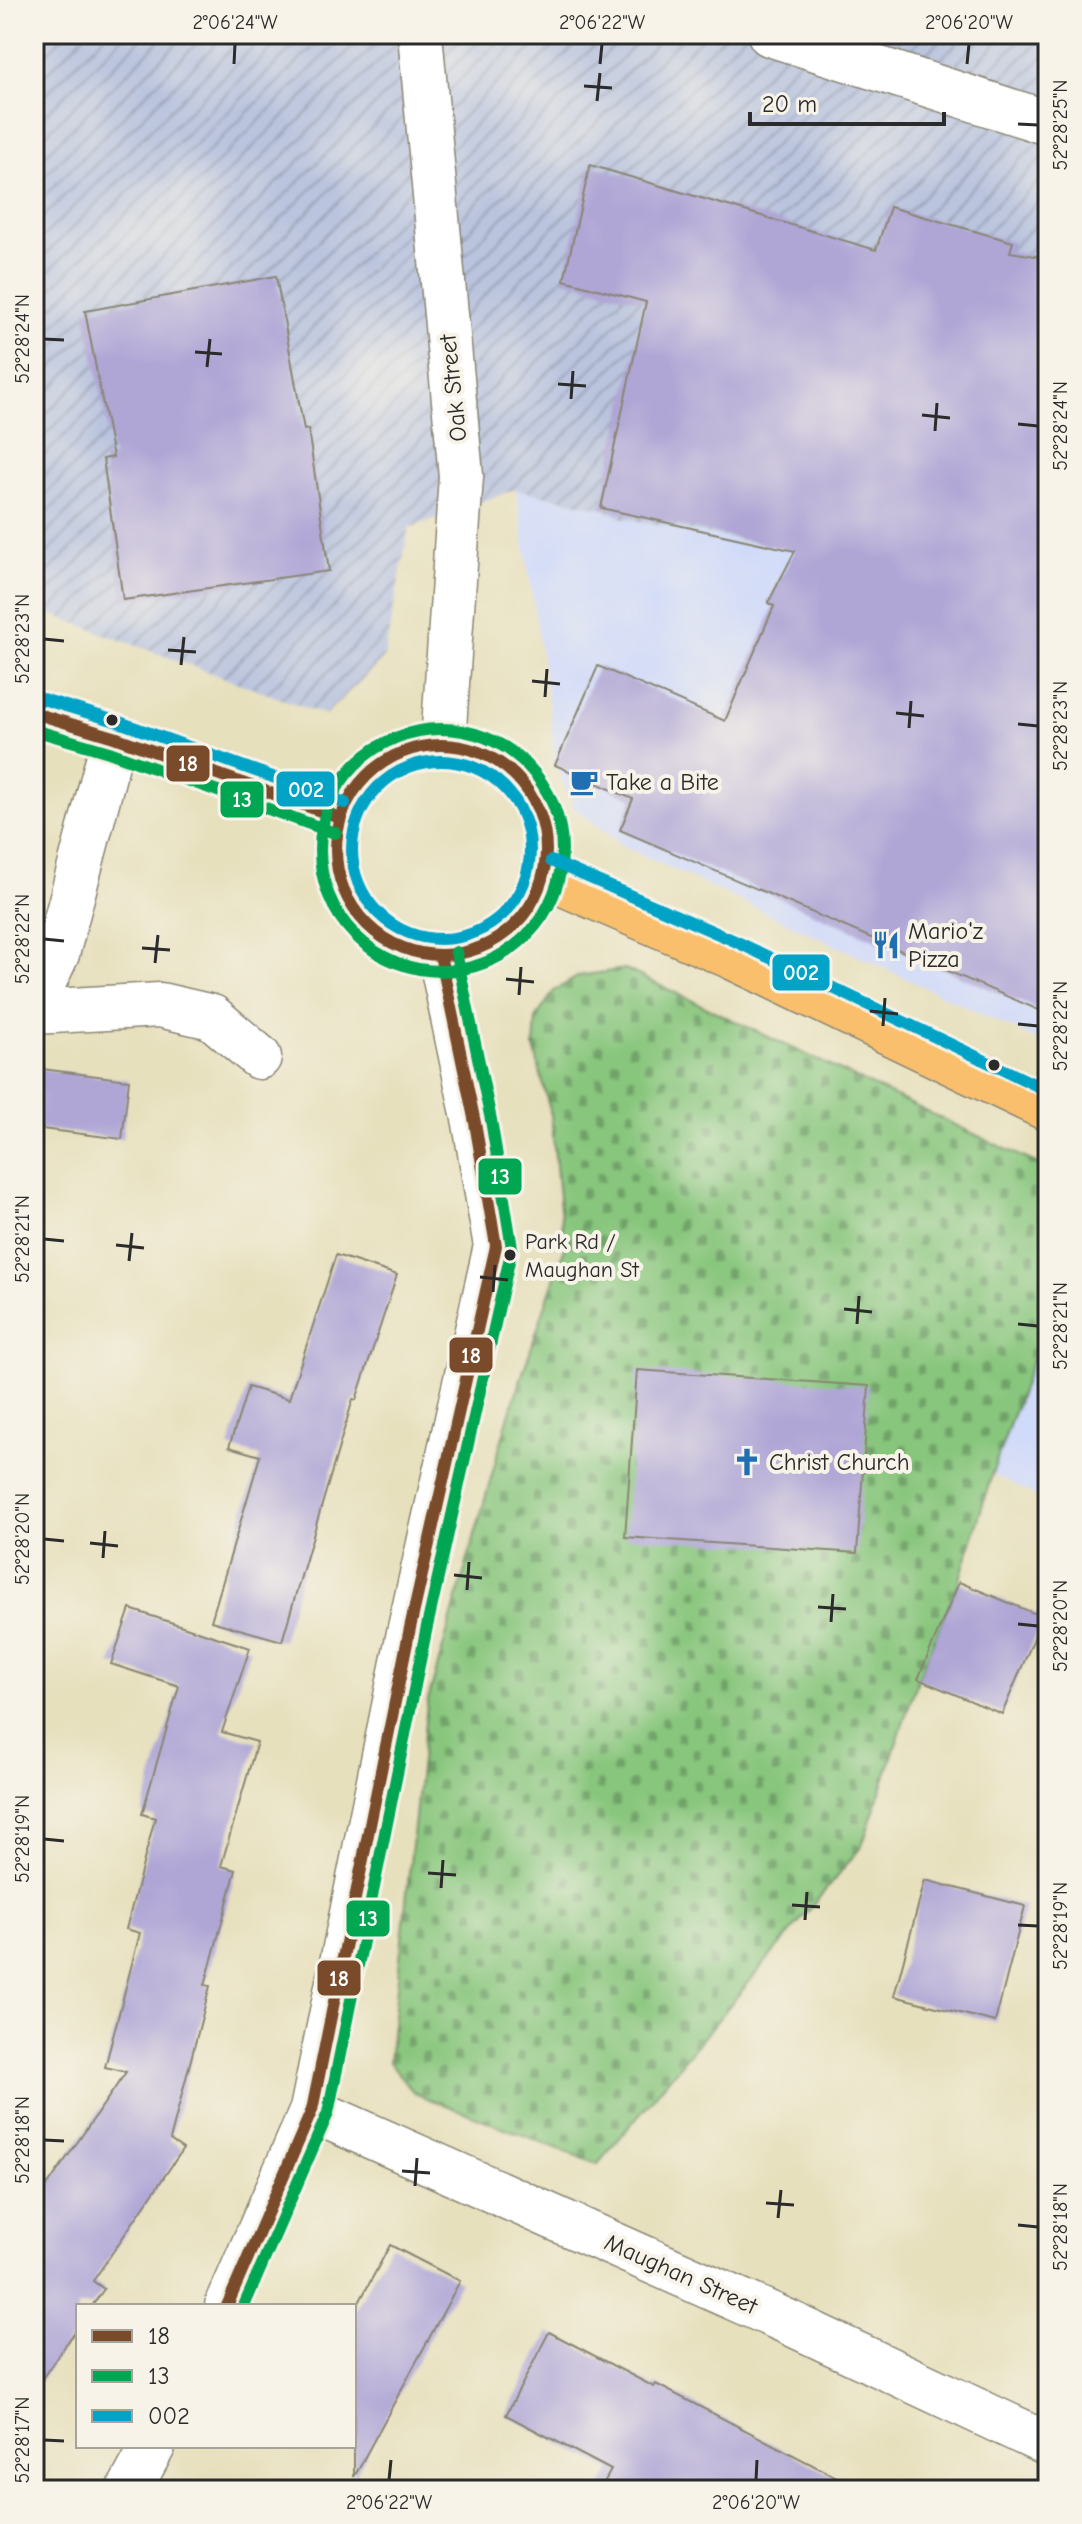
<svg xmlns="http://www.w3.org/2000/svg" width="1082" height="2524" font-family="'Comic Neue',sans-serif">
  <defs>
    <pattern id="industrial-furrows" width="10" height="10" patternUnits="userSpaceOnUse" patternTransform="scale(2)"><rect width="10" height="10" fill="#bac4de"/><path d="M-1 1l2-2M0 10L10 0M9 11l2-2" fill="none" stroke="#979fb4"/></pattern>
    <pattern id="cemetery-stones" width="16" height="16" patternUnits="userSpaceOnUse" patternTransform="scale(2)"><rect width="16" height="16" fill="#88c67d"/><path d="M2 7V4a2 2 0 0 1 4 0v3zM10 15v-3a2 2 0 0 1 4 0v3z" fill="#6fa167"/></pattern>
  </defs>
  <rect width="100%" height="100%" fill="#f7f3e8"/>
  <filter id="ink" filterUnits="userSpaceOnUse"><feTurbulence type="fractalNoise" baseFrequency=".0125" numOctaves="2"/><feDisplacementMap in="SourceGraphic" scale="16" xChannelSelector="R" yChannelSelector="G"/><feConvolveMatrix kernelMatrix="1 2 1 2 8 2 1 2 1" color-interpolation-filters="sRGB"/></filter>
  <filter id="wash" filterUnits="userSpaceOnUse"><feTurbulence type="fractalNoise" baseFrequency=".006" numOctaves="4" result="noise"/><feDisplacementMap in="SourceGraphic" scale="32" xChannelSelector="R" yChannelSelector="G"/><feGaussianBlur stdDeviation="1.8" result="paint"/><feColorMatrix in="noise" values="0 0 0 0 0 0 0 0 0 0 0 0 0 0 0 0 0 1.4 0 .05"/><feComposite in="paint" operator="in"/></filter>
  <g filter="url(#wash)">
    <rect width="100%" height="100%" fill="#e7e0bd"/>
    <!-- built -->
    <path fill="#d0daf9" d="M 516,489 L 601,508 L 623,518 L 795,551 L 769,603 L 1048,690 L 1048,1045 L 623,846 L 574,808 L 555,765 L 551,719 Z
      M 1048,1315 L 1048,1502 L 992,1474 Z"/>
    <!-- industrial -->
    <path fill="url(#industrial-furrows)" d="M 34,34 L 1048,34 L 1048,690 L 839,630 L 768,603 L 794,550 L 623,518 L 601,508 L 516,489 L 409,528 L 384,658 L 325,715 L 34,608 Z"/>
    <!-- cemetery -->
    <path fill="url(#cemetery-stones)" stroke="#5a7854" stroke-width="2" d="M 625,969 L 1048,1169 L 1048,1315 L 992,1474 L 959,1582 L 918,1679 L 862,1846 L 598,2164 L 414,2093 L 389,2062 L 427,1704 L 508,1418 L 564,1249 L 551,1115 L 534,1047 L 536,1018 L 554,991 L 579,976 Z"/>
    <g id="blocks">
      <!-- building -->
      <path fill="#afa6d6" d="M 590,165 L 876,250 L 890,207 L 1013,242 L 1010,252 L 1048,258 L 1048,1014 L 620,830 L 633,799 L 555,765 L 598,666 L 725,721 L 774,606 L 768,603 L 795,551 L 601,508 L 646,302 L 564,280 Z
        M 276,276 L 304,430 L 308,429 L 329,571 L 123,600 L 103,459 L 113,457 L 85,311 Z
        M 34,1068 L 129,1080 L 122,1139 L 34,1128 Z
        M 336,1255 L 397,1275 L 356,1400 L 353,1399 L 282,1641 L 211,1621 L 260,1456 L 229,1447 L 248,1387 L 289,1399 Z
        M 637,1370 L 869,1386 L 857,1553 L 625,1537 Z
        M 959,1582 L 1043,1617 L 1002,1714 L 918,1679 Z
        M 130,1609 L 250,1648 L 222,1732 L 257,1742 L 221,1866 L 236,1870 L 205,1985 L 210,1986 L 170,2140 L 183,2149 L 93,2281 L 104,2289 L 92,2306 L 78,2306 L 78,2327 L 34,2390 L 34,2205 L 126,2072 L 105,2067 L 140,1933 L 126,1929 L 155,1818 L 142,1814 L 179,1686 L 111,1664 Z
        M 925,1880 L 1025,1906 L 995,2022 L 894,1996 Z
        M 390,2245 L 460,2281 L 354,2477 L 354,2312 Z
        M 549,2332 L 654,2387 L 656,2384 L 861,2490 L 600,2490 L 611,2470 L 506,2415 Z"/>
    </g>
  </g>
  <g filter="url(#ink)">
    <use href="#blocks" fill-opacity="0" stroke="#898674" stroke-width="2"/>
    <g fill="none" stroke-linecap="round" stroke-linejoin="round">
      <defs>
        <path id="minor" d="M 420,34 L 461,476 L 443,743
          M 770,34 L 1048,123
          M 34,1003 L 57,954 L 114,737
          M 34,1012 L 160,1005 L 212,1017 L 259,1057
          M 312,2110 L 788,2322 L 1048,2444
          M 227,2306 L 312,2110 L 410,1628 L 496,1246 L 475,1123 L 440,955
          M 129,2490 L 153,2446"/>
        <path id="major" d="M 34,713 L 114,737 L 340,818
          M336 850a105 105 0 1 1 210 0a105 105 0 1 1-210 0Z
          M 545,876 L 730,956 L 1048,1109"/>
      </defs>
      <!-- minor casing -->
      <use href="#minor" stroke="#898674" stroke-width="47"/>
      <!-- major casing -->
      <use href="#major" stroke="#898674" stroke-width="47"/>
      <!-- minor -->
      <use href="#minor" stroke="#fff" stroke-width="44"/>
      <!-- major -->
      <use href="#major" stroke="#f9bf6d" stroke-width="44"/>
      <defs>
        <path id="bus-1" d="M 34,713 L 114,737 L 340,818
          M336 850a105 105 0 1 1 210 0a105 105 0 1 1-210 0Z
          M 227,2306 L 312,2110 L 410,1628 L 496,1246 L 475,1123 L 440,955"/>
        <path id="bus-2" d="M320 850a121 121 0 1 1 242 0a121 121 0 1 1-242 0Z
          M 34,730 L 109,752 L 335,833
          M 244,2306 L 328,2113 L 426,1631 L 512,1248 L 491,1120 L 456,952"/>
        <path id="bus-3" d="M 39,698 L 119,722 L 345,803
          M352 850a89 89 0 1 1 178 0a89 89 0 1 1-178 0Z
          M 551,861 L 737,942 L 1048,1091"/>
      </defs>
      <!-- bus-1 casing -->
      <use href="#bus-1" stroke="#f7f3e8" stroke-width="18"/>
      <!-- bus-2 casing -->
      <use href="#bus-2" stroke="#f7f3e8" stroke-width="18"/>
      <!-- bus-3 casing -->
      <use href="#bus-3" stroke="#f7f3e8" stroke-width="18"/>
      <!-- bus-1 -->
      <use href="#bus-1" stroke="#7a4b2a" stroke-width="12"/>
      <!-- bus-2 -->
      <use href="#bus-2" stroke="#00a651" stroke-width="12"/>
      <!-- bus-3 -->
      <use href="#bus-3" stroke="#02a3c6" stroke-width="12"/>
    </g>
  </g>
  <!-- ticks -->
  <path fill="none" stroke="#2b2b2b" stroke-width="3" d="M 234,64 L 235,44M 600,64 L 602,44M 967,64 L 969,44M 584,86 L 612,88M 597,101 L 600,73M 1018,124 L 1038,125M 44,339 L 64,340M 195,352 L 222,354M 207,367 L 210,339M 558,384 L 586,386M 571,399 L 573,371M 922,415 L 950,418M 1018,424 L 1038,426M 935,431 L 937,403M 44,639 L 64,641M 168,650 L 196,652M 181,665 L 184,637M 532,681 L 560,684M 545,697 L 547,669M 896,713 L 924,716M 1018,724 L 1038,726M 909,728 L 911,701M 44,939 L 64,941M 142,948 L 170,950M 155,963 L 158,935M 506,979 L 534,982M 519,995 L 521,967M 870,1011 L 898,1014M 1018,1024 L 1038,1026M 883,1026 L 885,998M 44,1239 L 64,1241M 116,1245 L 144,1248M 129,1261 L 132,1233M 480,1277 L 508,1280M 493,1292 L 495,1265M 844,1309 L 872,1312M 857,1324 L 859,1296M 1018,1324 L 1038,1326M 44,1539 L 64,1541M 90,1543 L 118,1546M 103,1558 L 105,1531M 454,1575 L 482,1578M 467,1590 L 469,1562M 818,1607 L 846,1609M 831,1622 L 833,1594M 1018,1624 L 1038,1626M 44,1839 L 64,1841M 428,1873 L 456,1875M 441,1888 L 443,1860M 792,1905 L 820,1907M 805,1920 L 807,1892M 1018,1925 L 1038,1926M 44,2140 L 64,2141M 402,2171 L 430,2173M 415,2186 L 417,2158M 766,2203 L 794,2205M 778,2218 L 781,2190M 1018,2225 L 1038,2227M 44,2440 L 64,2441M 389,2480 L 391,2460M 756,2480 L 757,2460"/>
  <!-- icons -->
  <defs>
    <symbol id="cafe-bare" viewBox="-9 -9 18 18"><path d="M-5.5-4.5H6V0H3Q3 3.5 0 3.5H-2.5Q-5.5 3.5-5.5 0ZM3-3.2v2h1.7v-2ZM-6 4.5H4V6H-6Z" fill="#1f6fb2" stroke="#f7f3e8" stroke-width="2.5" paint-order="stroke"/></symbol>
    <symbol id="restaurant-bare" viewBox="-9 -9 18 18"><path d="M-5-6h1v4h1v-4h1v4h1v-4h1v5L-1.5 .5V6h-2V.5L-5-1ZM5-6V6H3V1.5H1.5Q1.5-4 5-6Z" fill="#1f6fb2" stroke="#f7f3e8" stroke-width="2.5" paint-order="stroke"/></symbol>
    <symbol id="church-bare" viewBox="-9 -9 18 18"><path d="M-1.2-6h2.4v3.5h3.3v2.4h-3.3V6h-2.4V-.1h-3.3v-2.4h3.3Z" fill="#1f6fb2" stroke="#f7f3e8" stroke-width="2.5" paint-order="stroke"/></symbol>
  </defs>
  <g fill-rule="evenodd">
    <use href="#cafe-bare" x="564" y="762" width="40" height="40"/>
    <use href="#restaurant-bare" x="866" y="925" width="40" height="40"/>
    <use href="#church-bare" x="727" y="1442" width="40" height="40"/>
  </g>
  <!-- markers -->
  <g fill="#2b2b2b" stroke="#f7f3e8" stroke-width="3">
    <circle cx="112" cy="720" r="7"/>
    <circle cx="994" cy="1065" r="7"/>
    <circle cx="510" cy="1255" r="7"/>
  </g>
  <g text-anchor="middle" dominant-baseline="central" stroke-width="8" stroke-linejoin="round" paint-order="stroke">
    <!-- bus labels -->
    <g font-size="22" fill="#2b2b2b" stroke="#f7f3e8" text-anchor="start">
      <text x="525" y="1242">Park Rd /<tspan x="525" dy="28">Maughan St</tspan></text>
    </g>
    <!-- street labels -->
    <g font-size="24" fill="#2b2b2b" stroke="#f7f3e8">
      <text transform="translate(453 388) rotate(-96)">Oak Street</text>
      <text transform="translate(681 2274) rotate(24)">Maughan Street</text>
    </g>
    <!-- poi labels -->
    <g font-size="24" fill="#2b2b2b" stroke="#f7f3e8" text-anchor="start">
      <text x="606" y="782">Take a Bite</text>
      <text x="908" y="931">Mario'z<tspan x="908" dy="28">Pizza</tspan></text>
      <text x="769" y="1462">Christ Church</text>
    </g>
  </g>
  <g stroke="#f7f3e8" stroke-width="3">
    <rect x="165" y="744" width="46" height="39" rx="8" fill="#7a4b2a"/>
    <rect x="275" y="770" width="61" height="38" rx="8" fill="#02a3c6"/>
    <rect x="219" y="780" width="46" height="39" rx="8" fill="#00a651"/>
    <rect x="771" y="953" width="60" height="39" rx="8" fill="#02a3c6"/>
    <rect x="477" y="1157" width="46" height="39" rx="8" fill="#00a651"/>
    <rect x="448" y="1336" width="46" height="38" rx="8" fill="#7a4b2a"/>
    <rect x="345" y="1899" width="46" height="39" rx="8" fill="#00a651"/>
    <rect x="316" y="1959" width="46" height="38" rx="8" fill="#7a4b2a"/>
  </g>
  <g font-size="22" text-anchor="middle" font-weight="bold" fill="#fff">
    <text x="188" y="771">18</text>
    <text x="306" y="797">002</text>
    <text x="242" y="807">13</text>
    <text x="801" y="980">002</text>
    <text x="500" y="1184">13</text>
    <text x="471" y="1363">18</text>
    <text x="368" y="1926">13</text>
    <text x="339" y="1986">18</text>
  </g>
  <!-- margin -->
  <rect width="1082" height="2524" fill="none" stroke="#f7f3e8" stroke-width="88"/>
  <!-- legend -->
  <rect x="76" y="2304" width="280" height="144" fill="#f7f3e8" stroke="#a5a39c" stroke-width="2"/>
  <rect x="92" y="2330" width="40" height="12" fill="#7a4b2a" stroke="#a5a39c" stroke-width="2"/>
  <text x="148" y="2344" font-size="24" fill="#2b2b2b">18</text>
  <rect x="92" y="2370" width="40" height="12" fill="#00a651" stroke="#a5a39c" stroke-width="2"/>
  <text x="148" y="2384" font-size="24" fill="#2b2b2b">13</text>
  <rect x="92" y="2410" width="40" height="12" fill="#02a3c6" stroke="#a5a39c" stroke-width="2"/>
  <text x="148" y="2424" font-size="24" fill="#2b2b2b">002</text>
  <!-- scale -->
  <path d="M750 112v12h194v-12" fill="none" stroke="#2b2b2b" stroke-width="4"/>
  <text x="762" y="112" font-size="24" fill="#2b2b2b" stroke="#f7f3e8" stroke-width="6" paint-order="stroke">20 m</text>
  <rect x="44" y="44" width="994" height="2436" fill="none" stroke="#2b2b2b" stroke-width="3"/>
  <g font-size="20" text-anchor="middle" fill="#2b2b2b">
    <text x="235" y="29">2°06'24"W</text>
    <text x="602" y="29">2°06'22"W</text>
    <text x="969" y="29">2°06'20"W</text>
    <text transform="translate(1060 125) rotate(-90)" y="7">52°28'25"N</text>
    <text transform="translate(22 339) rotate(-90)" y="7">52°28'24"N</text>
    <text transform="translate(1060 426) rotate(-90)" y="7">52°28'24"N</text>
    <text transform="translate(22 639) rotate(-90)" y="7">52°28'23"N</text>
    <text transform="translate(1060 726) rotate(-90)" y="7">52°28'23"N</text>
    <text transform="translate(22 939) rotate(-90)" y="7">52°28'22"N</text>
    <text transform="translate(1060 1026) rotate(-90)" y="7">52°28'22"N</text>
    <text transform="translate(22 1239) rotate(-90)" y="7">52°28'21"N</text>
    <text transform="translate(1060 1326) rotate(-90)" y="7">52°28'21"N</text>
    <text transform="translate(22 1539) rotate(-90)" y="7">52°28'20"N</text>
    <text transform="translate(1060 1626) rotate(-90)" y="7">52°28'20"N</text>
    <text transform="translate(22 1839) rotate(-90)" y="7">52°28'19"N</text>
    <text transform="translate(1060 1926) rotate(-90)" y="7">52°28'19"N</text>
    <text transform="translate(22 2140) rotate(-90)" y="7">52°28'18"N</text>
    <text transform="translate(1060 2227) rotate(-90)" y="7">52°28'18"N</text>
    <text transform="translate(22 2440) rotate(-90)" y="7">52°28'17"N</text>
    <text x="389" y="2509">2°06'22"W</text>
    <text x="756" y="2509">2°06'20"W</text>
  </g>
</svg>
